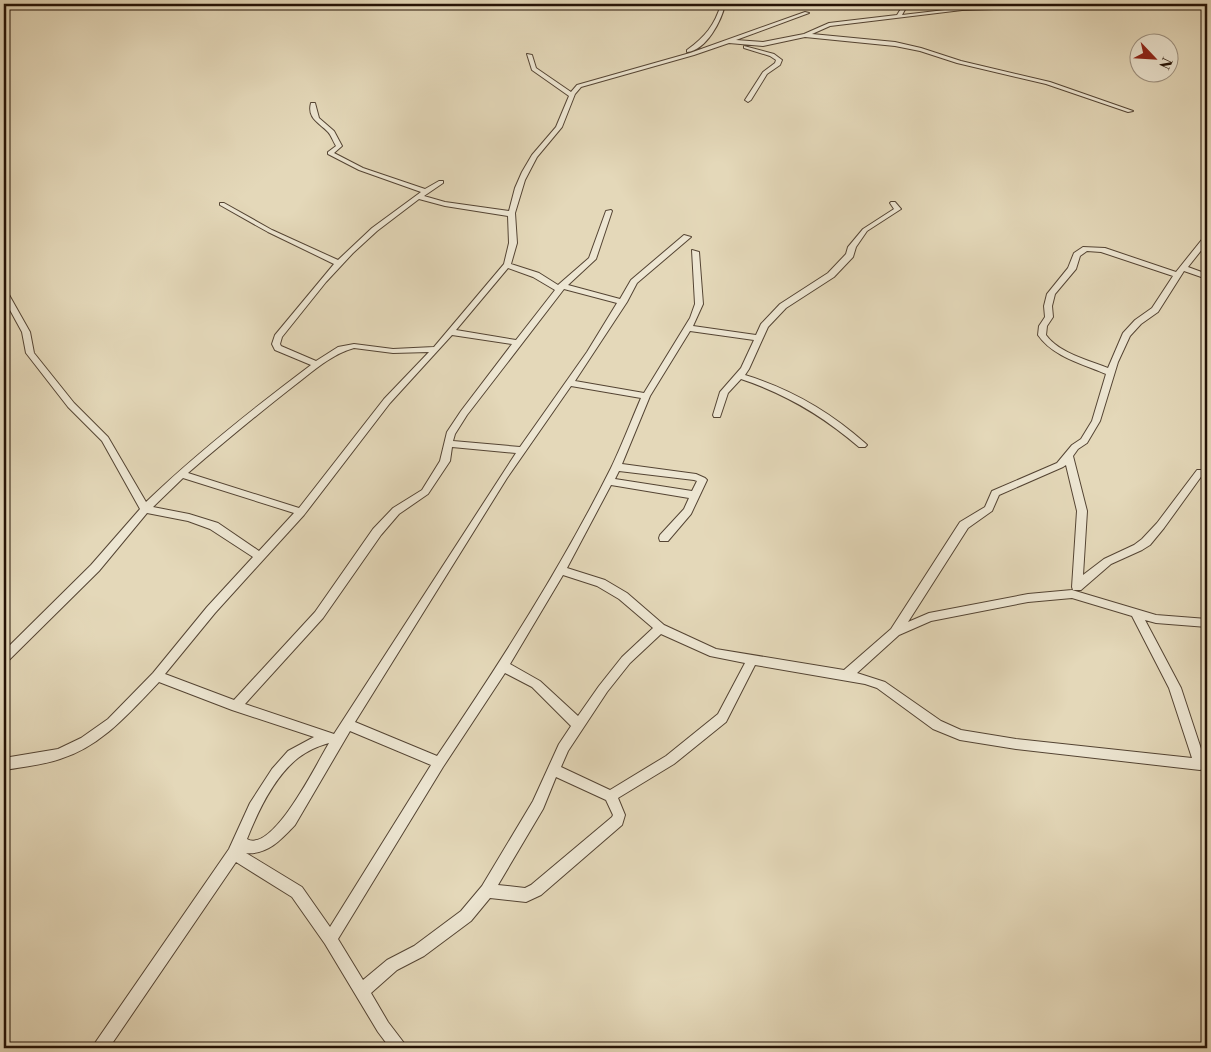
<svg xmlns="http://www.w3.org/2000/svg" width="1211" height="1052" font-family="'Libre Bodoni',serif">
  <rect width="100%" height="100%" fill="#e4d8b9"/>
  <filter id="stains"><feTurbulence type="fractalNoise" baseFrequency=".004" numOctaves="4"/><feColorMatrix values="0 0 0 0 .2 0 0 0 0 .09 0 0 0 0 .02 0 0 0 .5 -.17"/></filter>
  <radialGradient id="worn" r=".72"><stop offset=".6" stop-color="#630" stop-opacity="0"/><stop offset="1" stop-color="#630" stop-opacity=".3"/></radialGradient>
  <g fill="none" stroke-linecap="round" stroke-linejoin="round">
    <defs>
      <path id="minor" d="M 721,4 L 725,4 C 722,20 706,51 687,52 L 687,50 C 705,37 715,25 721,4 Z
        M 904,4 L 908,4 L 902,15 L 962,8 L 994,7 L 996,8 L 994,9 L 962,10 L 830,26 L 812,34 L 895,42 L 921,48 L 961,61 L 1050,82 L 1133,111 L 1128,112 L 1046,84 L 957,63 L 920,51 L 895,46 L 805,37 L 763,46 L 729,43 L 694,55 L 581,87 L 575,94 L 562,127 L 537,157 L 525,180 L 515,213 L 517,243 L 511,264 L 539,273 L 558,285 L 589,258 L 606,211 L 611,210 L 612,211 L 596,259 L 568,285 L 620,299 L 631,280 L 684,235 L 691,237 L 637,283 L 627,302 L 575,381 L 644,393 L 690,318 L 695,304 L 692,250 L 699,252 L 703,304 L 693,326 L 756,335 L 761,324 L 780,304 L 828,273 L 846,254 L 848,247 L 863,229 L 894,209 L 890,203 L 891,202 L 895,202 L 901,209 L 867,231 L 856,247 L 853,257 L 834,277 L 786,308 L 768,327 L 749,369 L 745,375 C 791,389 829,411 865,443 L 867,445 L 865,447 L 859,447 C 823,416 786,394 741,379 L 728,393 L 720,417 L 714,417 L 713,415 L 720,392 L 741,368 L 754,340 L 690,331 L 650,396 L 622,464 L 696,474 L 705,478 L 707,480 L 691,514 L 668,541 L 660,541 L 659,538 L 660,535 L 684,509 L 689,498 L 611,485 L 567,568 L 605,580 L 627,593 L 664,625 L 716,649 L 844,670 L 891,629 L 960,522 L 985,507 L 992,491 L 1057,463 L 1072,445 L 1081,439 L 1092,421 L 1106,374 C 1083,364 1053,357 1038,335 L 1039,326 L 1045,317 L 1044,306 L 1047,294 L 1068,268 L 1074,253 L 1083,247 L 1105,248 L 1176,272 L 1204,237 L 1207,237 L 1207,243 L 1188,267 L 1207,274 L 1207,279 L 1184,271 L 1158,312 L 1141,324 L 1130,336 L 1118,362 L 1100,421 L 1087,443 L 1078,449 L 1073,456 L 1087,511 L 1083,575 L 1104,559 L 1134,545 L 1142,539 L 1157,523 L 1197,470 L 1203,470 L 1205,472 L 1203,474 L 1164,528 L 1150,545 L 1142,550 L 1111,564 L 1081,590 L 1073,590 L 1072,587 L 1077,511 L 1066,465 L 1063,467 L 999,495 L 992,511 L 968,528 L 908,622 L 929,613 L 1028,594 L 1072,590 L 1156,615 L 1207,619 L 1207,627 L 1156,623 L 1145,620 L 1181,688 L 1206,764 L 1204,768 L 1200,770 L 1016,749 L 960,740 L 933,729 L 877,688 L 865,684 L 755,665 L 726,722 L 674,764 L 618,798 L 625,815 L 622,825 L 541,895 L 526,902 L 490,898 L 471,921 L 424,956 L 397,970 L 371,993 L 388,1022 L 404,1043 L 406,1048 L 390,1048 L 378,1032 L 325,944 L 292,897 L 236,862 L 109,1048 L 93,1048 L 95,1043 L 229,849 L 250,803 L 272,769 L 288,751 L 314,737 L 232,710 L 159,682 C 130,712 102,746 60,759 C 43,765 22,767 4,770 L 4,758 L 58,749 L 81,738 L 108,719 L 153,673 L 207,607 L 253,557 L 210,529 L 188,521 L 147,513 L 99,571 L 8,661 L 4,663 L 4,651 L 91,565 L 140,509 L 102,441 L 68,407 L 26,353 L 22,332 L 4,299 L 4,291 L 8,293 L 30,332 L 34,353 L 74,403 L 108,437 L 146,502 C 198,452 254,408 311,365 L 275,350 L 272,344 L 275,335 L 334,264 L 268,232 L 220,205 L 220,203 L 224,203 L 272,230 L 338,260 L 372,228 L 421,192 L 359,170 L 328,154 L 328,152 L 336,146 C 333,141 331,135 328,132 C 318,122 307,118 311,103 L 315,103 L 319,118 L 334,131 L 342,146 L 334,153 L 363,168 L 425,189 L 439,181 L 443,181 L 443,183 L 424,196 L 445,202 L 509,211 L 515,188 L 522,172 L 532,155 L 556,127 L 569,96 L 532,70 L 527,54 L 532,55 L 536,68 L 571,92 L 577,85 L 690,53 L 805,12 L 809,13 L 736,40 L 763,42 L 804,34 L 829,23 L 897,15 ZM 419,199 L 445,206 L 508,216 L 509,243 L 504,264 L 434,347 L 393,349 L 354,344 L 338,347 L 316,361 L 281,346 L 280,344 L 282,337 L 326,282 L 353,253 L 377,231 ZM 1087,251 L 1101,252 L 1173,276 L 1152,308 L 1135,320 L 1123,333 L 1108,368 C 1088,360 1059,353 1046,335 L 1047,326 L 1053,317 L 1052,306 L 1055,294 L 1076,269 L 1080,256 ZM 508,268 L 533,277 L 555,290 L 516,340 L 456,330 ZM 564,289 L 617,303 L 587,352 L 520,447 L 453,441 L 455,434 L 467,415 ZM 452,335 L 512,344 L 461,411 L 447,432 L 440,461 L 422,490 L 393,508 L 373,529 L 315,612 L 234,700 L 165,674 L 215,613 L 304,515 L 390,403 ZM 354,348 L 393,353 L 429,352 L 384,399 L 299,508 L 188,473 C 223,443 259,413 295,385 C 313,371 332,354 354,348 ZM 571,386 L 641,398 C 631,421 622,445 611,468 C 561,568 500,663 437,756 L 355,722 L 507,478 ZM 452,447 L 516,453 L 334,734 L 245,704 L 323,618 L 381,535 L 399,514 L 428,494 L 450,461 ZM 619,471 L 694,480 L 697,481 L 692,491 L 615,479 ZM 183,478 L 294,513 L 259,551 L 218,523 L 189,514 L 153,507 ZM 563,575 L 597,586 L 619,599 L 653,628 L 622,657 L 599,686 L 578,716 L 540,681 L 510,664 ZM 1072,598 L 1132,616 L 1169,688 L 1192,758 L 1016,739 L 961,730 L 941,721 L 885,682 L 857,673 L 899,635 L 931,621 L 1028,602 ZM 661,634 L 710,656 L 745,663 L 718,714 L 666,756 L 610,790 L 561,767 L 568,751 L 607,692 L 630,663 ZM 505,673 L 532,687 L 571,726 L 559,744 L 533,801 L 482,886 L 461,911 L 414,946 L 387,960 L 363,980 L 338,939 L 443,767 ZM 350,731 L 431,765 L 330,927 L 302,887 L 246,853 C 267,855 281,840 295,825 ZM 329,743 C 318,761 273,854 247,839 C 258,811 274,777 298,758 C 307,751 318,746 329,743 ZM 556,777 L 606,800 L 613,815 L 612,817 L 531,885 L 525,888 L 498,885 L 543,809 Z
        M 744,46 L 774,54 L 782,60 L 780,65 L 767,74 L 751,100 L 748,102 L 745,100 L 763,72 L 775,63 L 776,60 L 770,56 L 744,48 Z"/>
    </defs>
    <!-- minor casing -->
    <use href="#minor" stroke="#544433" stroke-width="2"/>
    <!-- minor -->
    <use href="#minor" fill="#ede6d2" fill-rule="evenodd"/>
  </g>
  <!-- margin -->
  <rect width="1211" height="1052" fill="none" stroke="#e4d8b9" stroke-width="20"/>
  <rect x="5" y="5" width="1201" height="1042" fill="none" stroke="#241206" stroke-width="2.5"/>
  <rect x="10" y="10" width="1191" height="1032" fill="none" stroke="#241206"/>
  <!-- north arrow -->
  <g transform="translate(1154 58) rotate(115)"><circle r="24" fill="#ede6d2" stroke="#9d9180"/>
  <path d="M0-4L9 19L0 12L-9 19Z" fill="#8f2418"/>
  <text y="-8" font-size="14" font-weight="bold" text-anchor="middle" fill="#241206">N</text>
  </g>
  <rect width="100%" height="100%" filter="url(#stains)"/>
  <rect width="100%" height="100%" fill="url(#worn)"/>
</svg>
